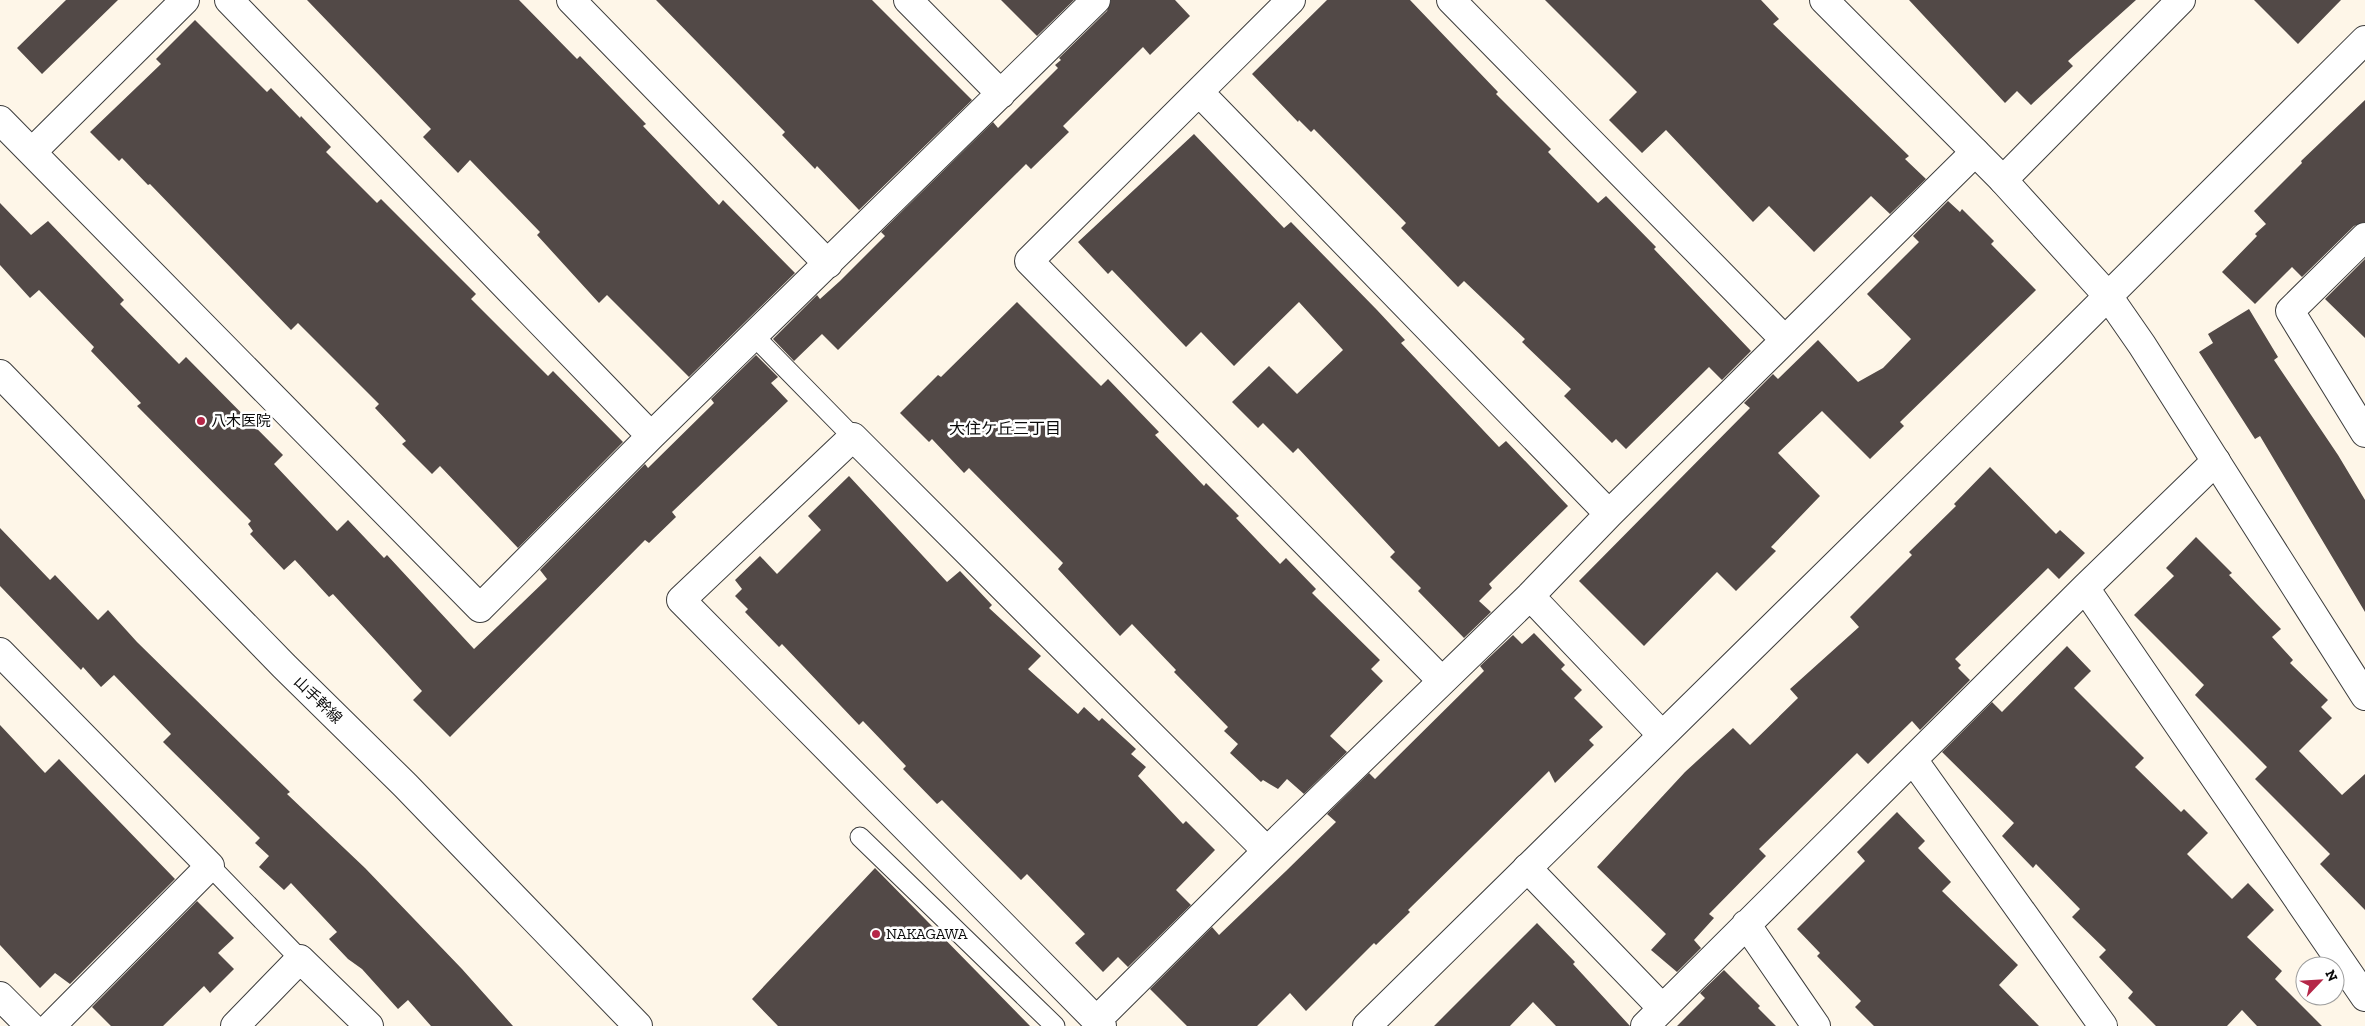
<svg xmlns="http://www.w3.org/2000/svg" width="2365" height="1026" font-family="'Zilla Slab','Noto Sans JP',serif">
  <rect width="100%" height="100%" fill="#fef6e8"/>
  <!-- building -->
  <path fill="#524947" d="M 66,0 L 118,0 L 42,74 L 17,48 Z
    M 307,0 L 519,0 L 577,59 L 580,56 L 615,92 L 646,124 L 643,126 L 719,205 L 723,200 L 795,273 L 689,377 L 607,295 L 599,303 L 537,235 L 540,232 L 470,160 L 458,173 L 423,137 L 431,129 Z
    M 656,0 L 872,0 L 972,100 L 859,210 L 817,166 L 815,169 L 782,135 L 785,132 Z
    M 1001,0 L 1074,0 L 1037,36 Z
    M 1111,0 L 1175,0 L 1190,16 L 1150,55 L 1143,47 L 1063,126 L 1069,132 L 1031,169 L 1026,164 L 838,350 L 822,334 L 794,361 L 773,339 L 817,295 L 820,299 L 840,281 L 885,236 L 881,232 L 993,122 L 998,128 L 1058,68 L 1055,65 L 1061,60 L 1059,58 L 1107,11 Z
    M 1327,0 L 1410,0 L 1498,92 L 1496,94 L 1551,149 L 1548,152 L 1598,203 L 1606,196 L 1656,247 L 1654,249 L 1751,351 L 1722,380 L 1709,367 L 1626,449 L 1616,439 L 1612,443 L 1564,396 L 1571,389 L 1522,342 L 1525,339 L 1464,281 L 1458,287 L 1401,228 L 1406,223 L 1314,129 L 1311,132 L 1299,120 L 1298,122 L 1252,74 Z
    M 1545,0 L 1761,0 L 1779,19 L 1773,24 L 1909,156 L 1905,159 L 1926,179 L 1890,214 L 1871,196 L 1814,252 L 1769,206 L 1753,222 L 1666,130 L 1642,153 L 1609,120 L 1637,92 Z
    M 1909,0 L 2136,0 L 2068,61 L 2073,66 L 2031,105 L 2017,91 L 2005,103 Z
    M 2254,0 L 2341,0 L 2298,44 Z
    M 195,20 L 267,92 L 271,88 L 300,118 L 301,116 L 331,147 L 326,152 L 377,203 L 381,199 L 476,294 L 471,299 L 548,376 L 553,371 L 623,442 L 518,548 L 440,466 L 432,474 L 402,444 L 406,441 L 375,408 L 379,404 L 298,323 L 291,330 L 150,184 L 148,185 L 122,158 L 119,161 L 90,132 L 161,64 L 156,59 Z
    M 2365,100 L 2365,222 L 2354,226 L 2302,277 L 2292,267 L 2255,304 L 2222,272 L 2257,236 L 2255,234 L 2266,224 L 2254,211 L 2302,163 L 2301,161 Z
    M 1194,134 L 1284,228 L 1291,222 L 1377,310 L 1405,340 L 1401,343 L 1499,447 L 1506,441 L 1568,506 L 1489,584 L 1492,588 L 1479,601 L 1491,612 L 1464,638 L 1418,591 L 1421,588 L 1390,557 L 1395,552 L 1298,448 L 1293,453 L 1263,423 L 1258,428 L 1232,402 L 1269,366 L 1297,394 L 1343,350 L 1299,302 L 1234,366 L 1201,332 L 1186,347 L 1112,270 L 1108,274 L 1078,242 Z
    M 1948,201 L 1960,212 L 1962,209 L 1994,241 L 1991,244 L 2036,290 L 1900,422 L 1904,426 L 1870,459 L 1822,411 L 1778,453 L 1820,496 L 1771,547 L 1776,551 L 1736,591 L 1717,572 L 1644,646 L 1579,581 L 1750,408 L 1744,403 L 1773,374 L 1778,379 L 1818,340 L 1858,382 L 1883,368 L 1911,339 L 1867,294 L 1919,242 L 1913,236 Z
    M 0,203 L 31,235 L 48,221 L 124,300 L 120,304 L 179,364 L 186,357 L 283,455 L 274,464 L 337,531 L 348,520 L 384,558 L 387,555 L 474,649 L 547,579 L 540,570 L 645,464 L 648,468 L 714,403 L 711,399 L 756,355 L 778,377 L 771,383 L 788,401 L 672,512 L 676,517 L 649,543 L 645,540 L 450,737 L 413,700 L 422,691 L 333,594 L 329,597 L 295,560 L 284,570 L 250,534 L 253,531 L 248,524 L 251,521 L 137,406 L 141,403 L 91,351 L 94,347 L 39,290 L 30,298 L 0,265 Z
    M 2365,259 L 2365,338 L 2325,299 Z
    M 1017,302 L 1101,386 L 1108,379 L 1159,432 L 1155,435 L 1204,486 L 1206,483 L 1239,516 L 1236,518 L 1280,564 L 1286,558 L 1316,589 L 1312,593 L 1380,660 L 1371,669 L 1383,681 L 1330,736 L 1347,752 L 1304,794 L 1287,779 L 1278,789 L 1263,780 L 1261,782 L 1230,753 L 1238,744 L 1224,731 L 1228,727 L 1174,672 L 1176,670 L 1132,624 L 1120,636 L 1058,569 L 1063,563 L 969,468 L 964,473 L 932,439 L 929,442 L 900,413 L 938,375 L 941,377 Z
    M 2249,309 L 2278,357 L 2274,360 L 2338,455 L 2365,500 L 2365,612 L 2260,436 L 2255,439 L 2199,352 L 2213,343 L 2208,334 Z
    M 1990,467 L 2056,534 L 2060,530 L 2085,553 L 2059,579 L 2048,568 L 1955,659 L 1961,665 L 1958,668 L 1970,680 L 1920,730 L 1912,721 L 1868,764 L 1857,753 L 1759,849 L 1766,856 L 1709,914 L 1714,918 L 1694,940 L 1701,948 L 1677,972 L 1651,950 L 1666,934 L 1597,867 L 1685,772 L 1733,728 L 1750,745 L 1798,698 L 1790,689 L 1859,627 L 1850,617 L 1912,555 L 1909,552 L 1956,506 L 1954,504 Z
    M 849,476 L 947,582 L 960,571 L 992,605 L 989,608 L 1041,656 L 1028,669 L 1078,714 L 1084,707 L 1099,721 L 1102,718 L 1136,749 L 1131,754 L 1146,767 L 1138,776 L 1183,824 L 1186,821 L 1215,850 L 1176,890 L 1191,905 L 1128,967 L 1118,957 L 1103,972 L 1075,943 L 1085,934 L 1027,874 L 1021,880 L 942,800 L 937,804 L 903,769 L 906,766 L 863,721 L 859,725 L 782,644 L 779,647 L 745,612 L 748,609 L 735,596 L 742,589 L 735,580 L 760,556 L 777,574 L 821,530 L 808,516 Z
    M 0,528 L 50,580 L 55,575 L 98,620 L 108,610 L 137,642 L 290,792 L 287,794 L 365,868 L 462,969 L 513,1026 L 431,1026 L 408,1000 L 398,1009 L 362,969 L 348,959 L 329,939 L 337,932 L 291,883 L 284,890 L 259,867 L 269,856 L 255,843 L 260,838 L 163,742 L 171,734 L 114,675 L 101,687 L 83,667 L 81,670 L 0,586 Z
    M 2196,537 L 2232,573 L 2229,575 L 2281,629 L 2272,637 L 2293,660 L 2290,663 L 2328,700 L 2321,707 L 2332,718 L 2299,751 L 2342,795 L 2365,774 L 2365,910 L 2320,864 L 2330,854 L 2255,779 L 2267,767 L 2195,695 L 2204,685 L 2134,615 L 2174,576 L 2166,568 Z
    M 1534,633 L 1565,665 L 1561,669 L 1582,690 L 1574,698 L 1603,727 L 1589,740 L 1594,745 L 1555,783 L 1549,771 L 1408,910 L 1410,912 L 1376,945 L 1374,943 L 1306,1011 L 1290,993 L 1257,1026 L 1187,1026 L 1150,989 L 1212,927 L 1219,935 L 1286,871 L 1336,822 L 1327,814 L 1369,773 L 1375,779 L 1388,766 L 1484,671 L 1480,666 L 1513,635 L 1522,644 Z
    M 2067,646 L 2091,671 L 2074,688 L 2144,758 L 2135,767 L 2181,812 L 2184,809 L 2208,833 L 2187,854 L 2232,899 L 2248,883 L 2274,910 L 2247,937 L 2282,971 L 2275,979 L 2322,1026 L 2257,1026 L 2242,1010 L 2227,1026 L 2156,1026 L 2128,998 L 2133,992 L 2099,957 L 2106,950 L 2072,917 L 2080,909 L 2036,864 L 2033,868 L 2002,836 L 2014,823 L 1942,752 L 1992,702 L 2002,712 Z
    M 0,725 L 45,773 L 59,759 L 175,879 L 70,984 L 55,973 L 40,988 L 0,945 Z
    M 1897,812 L 1925,841 L 1918,848 L 1951,882 L 1942,891 L 2018,965 L 1999,985 L 2039,1026 L 1874,1026 L 1855,1007 L 1861,1001 L 1817,956 L 1820,953 L 1797,929 L 1865,861 L 1857,852 Z
    M 875,868 L 1030,1026 L 778,1026 L 752,999 Z
    M 197,901 L 234,938 L 218,953 L 234,969 L 210,993 L 204,986 L 163,1026 L 111,1026 L 92,1007 Z
    M 1537,923 L 1575,962 L 1573,964 L 1630,1026 L 1556,1026 L 1533,1002 L 1510,1026 L 1434,1026 Z
    M 1724,970 L 1760,1006 L 1758,1008 L 1776,1026 L 1677,1026 L 1705,998 L 1700,993 Z"/>
  <g fill="none" stroke-linecap="round" stroke-linejoin="round">
    <defs>
      <path id="service" d="M 755,337 L 853,437
        M 860,837 L 1055,1026
        M 210,866 L 300,959"/>
      <path id="minor" d="M 229,0 L 651,436
        M 571,0 L 828,264
        M 908,0 L 1001,94
        M 1291,0 L 1029,261 L 1442,681
        M 1451,0 L 1785,340
        M 1199,92 L 1609,514
        M 0,120 L 480,608 L 651,436 L 1096,0
        M 32,152 L 185,0
        M 2003,180 L 2181,0
        M 2365,237 L 2290,311 L 2365,433
        M 2085,588 L 2365,997
        M 1530,596 L 1661,734
        M 0,652 L 210,866 L 51,1026
        M 1914,761 L 2103,1026
        M 1527,868 L 1662,1008
        M 1746,924 L 1816,1026
        M 0,996 L 30,1026
        M 1096,1021 L 1267,851 L 1530,596 L 1609,514 L 1975,152
        M 235,1026 L 300,959 L 369,1026
        M 1102,1026 L 681,600 L 853,437 L 1267,851
        M 1645,1026 L 2085,588 L 2216,461"/>
      <path id="tertiary" d="M 1824,0 L 2003,180 L 2108,296 L 2142,345 L 2365,696
        M 0,374 L 284,666 L 405,785 L 638,1026
        M 1367,1026 L 2053,351 L 2365,40"/>
    </defs>
    <!-- service casing -->
    <use href="#service" stroke="#3d3d3d" stroke-width="21"/>
    <!-- minor casing -->
    <use href="#minor" stroke="#3d3d3d" stroke-width="30"/>
    <!-- tertiary casing -->
    <use href="#tertiary" stroke="#3d3d3d" stroke-width="30"/>
    <!-- service -->
    <use href="#service" stroke="#fff" stroke-width="19"/>
    <!-- minor -->
    <use href="#minor" stroke="#fff" stroke-width="28"/>
    <!-- tertiary -->
    <use href="#tertiary" stroke="#fff" stroke-width="28"/>
  </g>
  <!-- markers -->
  <g fill="#b52748" stroke="#fff" stroke-width="2">
    <circle cx="201" cy="421" r="5"/>
    <circle cx="876" cy="934" r="5"/>
  </g>
  <g text-anchor="middle" dominant-baseline="central" stroke-width="5" stroke-linejoin="round" paint-order="stroke">
    <!-- poi labels -->
    <g font-size="15" fill="#0a0a0a" stroke="#fff" text-anchor="start">
      <text x="211" y="421">八木医院</text>
      <text x="886" y="934">NAKAGAWA</text>
    </g>
    <!-- street labels -->
    <g font-size="15" fill="#0a0a0a" stroke="#fff">
      <text transform="translate(318 700) rotate(44)">山手幹線</text>
    </g>
    <!-- neighbourhood labels -->
    <g font-size="16" fill="#0a0a0a" stroke="#fff">
      <text x="1005" y="428">大住ケ丘三丁目</text>
    </g>
  </g>
  <!-- north arrow -->
  <g transform="translate(2320 981) rotate(65)"><circle r="24" fill="#ffffff" stroke="#9d9d9d"/>
  <path d="M0-4L9 19L0 12L-9 19Z" fill="#b52748"/>
  <text y="-8" font-size="14" font-weight="bold" text-anchor="middle" fill="#0a0a0a">N</text>
  </g>
</svg>
